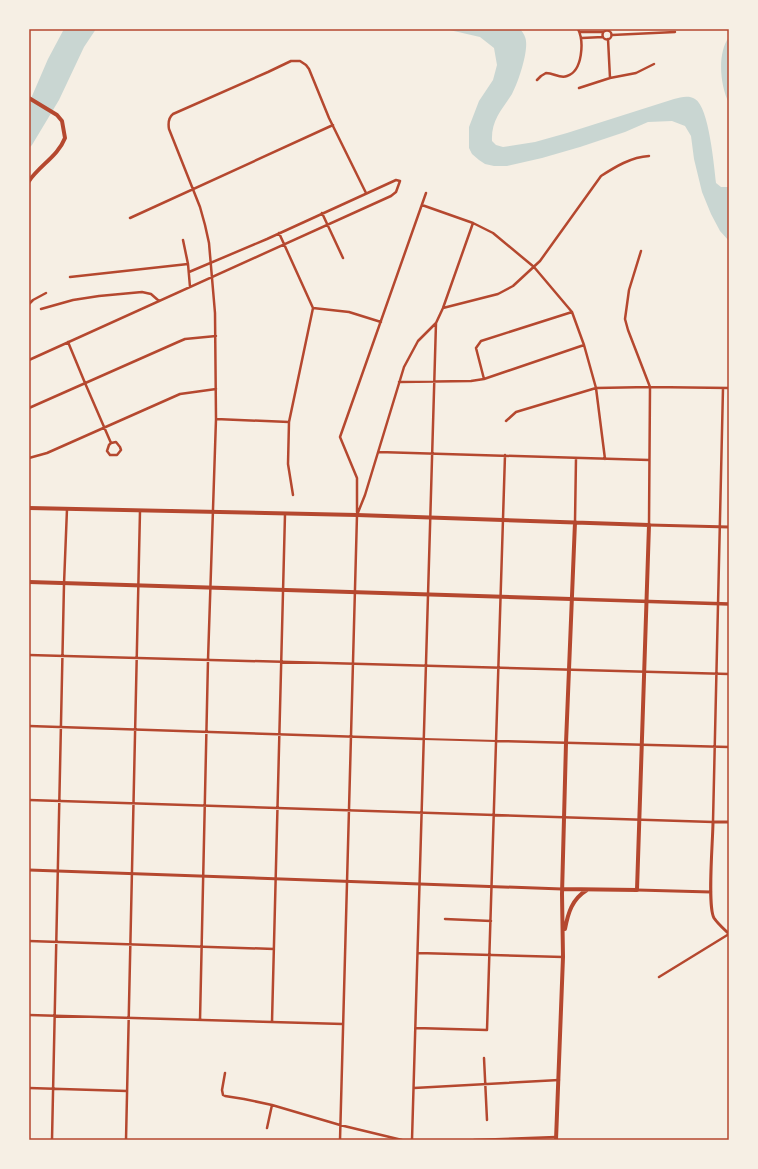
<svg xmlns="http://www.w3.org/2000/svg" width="758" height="1169" font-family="'Alegreya Sans',sans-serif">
  <rect width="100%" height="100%" fill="#f6efe4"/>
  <!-- water -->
  <path fill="#c9d6d2" d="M 64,29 L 96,29 L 84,47 L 59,100 L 32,145 L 29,148 L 29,103 L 48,59 Z
    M 445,29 L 520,29 C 522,31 524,34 525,37 C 530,48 518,83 512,94 C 502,110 491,120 492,141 L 496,145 L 503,147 L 535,142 L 567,133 L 674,99 C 681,97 689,95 695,99 C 709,107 714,166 716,183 L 721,187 L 729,187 L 729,241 L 720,231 L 711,214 L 702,192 L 694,159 L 691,136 L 685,126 L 672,121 L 648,122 L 625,132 L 580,147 L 542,158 L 507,166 L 494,166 L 485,164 L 479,160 L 472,154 L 469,148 L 469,127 L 479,101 L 493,80 L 497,65 L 494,48 L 480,37 Z
    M 729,37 L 729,103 C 720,86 717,53 729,37 Z"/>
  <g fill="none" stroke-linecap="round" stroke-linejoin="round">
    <!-- pedestrian -->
    <path stroke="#b5482f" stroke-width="2" d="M 424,739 L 496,741"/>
    <!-- minor -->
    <path stroke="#b5482f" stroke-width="2.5" d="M602.5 35a4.5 4.5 0 1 1 9 0a4.5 4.5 0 1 1-9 0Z
      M 580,32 L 603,32
      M 612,35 L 675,32
      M 582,38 L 603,37
      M 608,39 L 610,78
      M 537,80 L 541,76 L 546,73 C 554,73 560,79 567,76 C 583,71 584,41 578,29
      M 579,88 L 610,78 L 636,73 L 654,64
      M 422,205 L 473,223 L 493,233 L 534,267 L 572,312 L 584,345 L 596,388 L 605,459
      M 322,213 L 343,258
      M 130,218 L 333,125
      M 279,233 L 313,308 L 289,422 L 288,464 L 293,495
      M 183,240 L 188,264 L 190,287
      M 641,251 L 629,290 L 625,319 L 628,330 L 650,387 L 649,525
      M 70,277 L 188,264
      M 29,304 L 33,300 L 46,293
      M 313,308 L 349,312 L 381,322
      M 443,308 L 498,294 L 513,286 L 540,261 L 601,176 C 615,167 631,157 649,156
      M 41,309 L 73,300 L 99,296 L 142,292 L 151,294 L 159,301
      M 68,342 L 85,383 L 111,443 L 109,445 L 107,451 L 110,455 L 117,455 L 121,450 L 120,447 L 116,442 L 111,443
      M 29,360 L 391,196 L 396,192 L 400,181 L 396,180 L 267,239 L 189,272
      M 484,379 L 476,348 L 481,341 L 572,312
      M 399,382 L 471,381 L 484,379 L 584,345
      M 29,408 L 178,342 L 185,339 L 216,336
      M 216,419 L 289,422
      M 506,421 L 516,412 L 596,388 L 650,387 L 729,388
      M 379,452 L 649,460
      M 29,458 L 47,453 L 180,394 L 216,389
      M 357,512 L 357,478 L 340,437 L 426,193
      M 575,522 L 576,458
      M 29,655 L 729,674
      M 29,726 L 424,739
      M 496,741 L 729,747
      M 29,800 L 713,822 L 723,388
      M 445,919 L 491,921
      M 29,941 L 274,949
      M 418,953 L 563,957
      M 659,977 L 729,934
      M 29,1015 L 343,1024
      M 200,1020 L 208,660 L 216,419 L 215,313 L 209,243 L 205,225 L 200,207 L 169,129 C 168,123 168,118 173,114 L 268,72 L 291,61 L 300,61 L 306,65 L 309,69 L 329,118 L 366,193
      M 272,1022 L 285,514
      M 416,1028 L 487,1030 L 505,455
      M 484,1058 L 487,1120
      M 225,1073 L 222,1090 L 223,1095 L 225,1096 L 244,1099 L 272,1105 L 340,1125 L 402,1140
      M 29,1088 L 127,1091
      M 414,1088 L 559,1080
      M 267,1128 L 272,1105
      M 52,1140 L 64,584 L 67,509
      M 126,1140 L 140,511
      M 340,1140 L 357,515 L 365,495 L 404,367 L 418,341 L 436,323
      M 412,1140 L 436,323 L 443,308 L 473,223
      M 474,1140 L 556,1137"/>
    <!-- tertiary -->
    <path stroke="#b5482f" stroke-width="3" d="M 649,525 L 729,527
      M 729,822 L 713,822 C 713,840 707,906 714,918 C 718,924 724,929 729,934
      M 29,870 L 562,889
      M 637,890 L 711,892"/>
    <!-- secondary -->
    <path stroke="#b5482f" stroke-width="3.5" d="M 571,599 L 729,604"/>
    <!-- primary -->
    <path stroke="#b5482f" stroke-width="4" d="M 29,98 L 57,115 L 62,121 L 65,138 C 58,156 40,165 29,181
      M 29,508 L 357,515 L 649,525 L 637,890 L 562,889
      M 29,582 L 571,599
      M 565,929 C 568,913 572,899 587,890
      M 556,1140 L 563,957 L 562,894 L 566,743 L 575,522"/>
  </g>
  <!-- border -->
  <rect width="758" height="1169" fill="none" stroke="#f6efe4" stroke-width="60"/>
  <rect x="30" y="30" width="698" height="1109" fill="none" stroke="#b5482f" stroke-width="1.5"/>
</svg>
